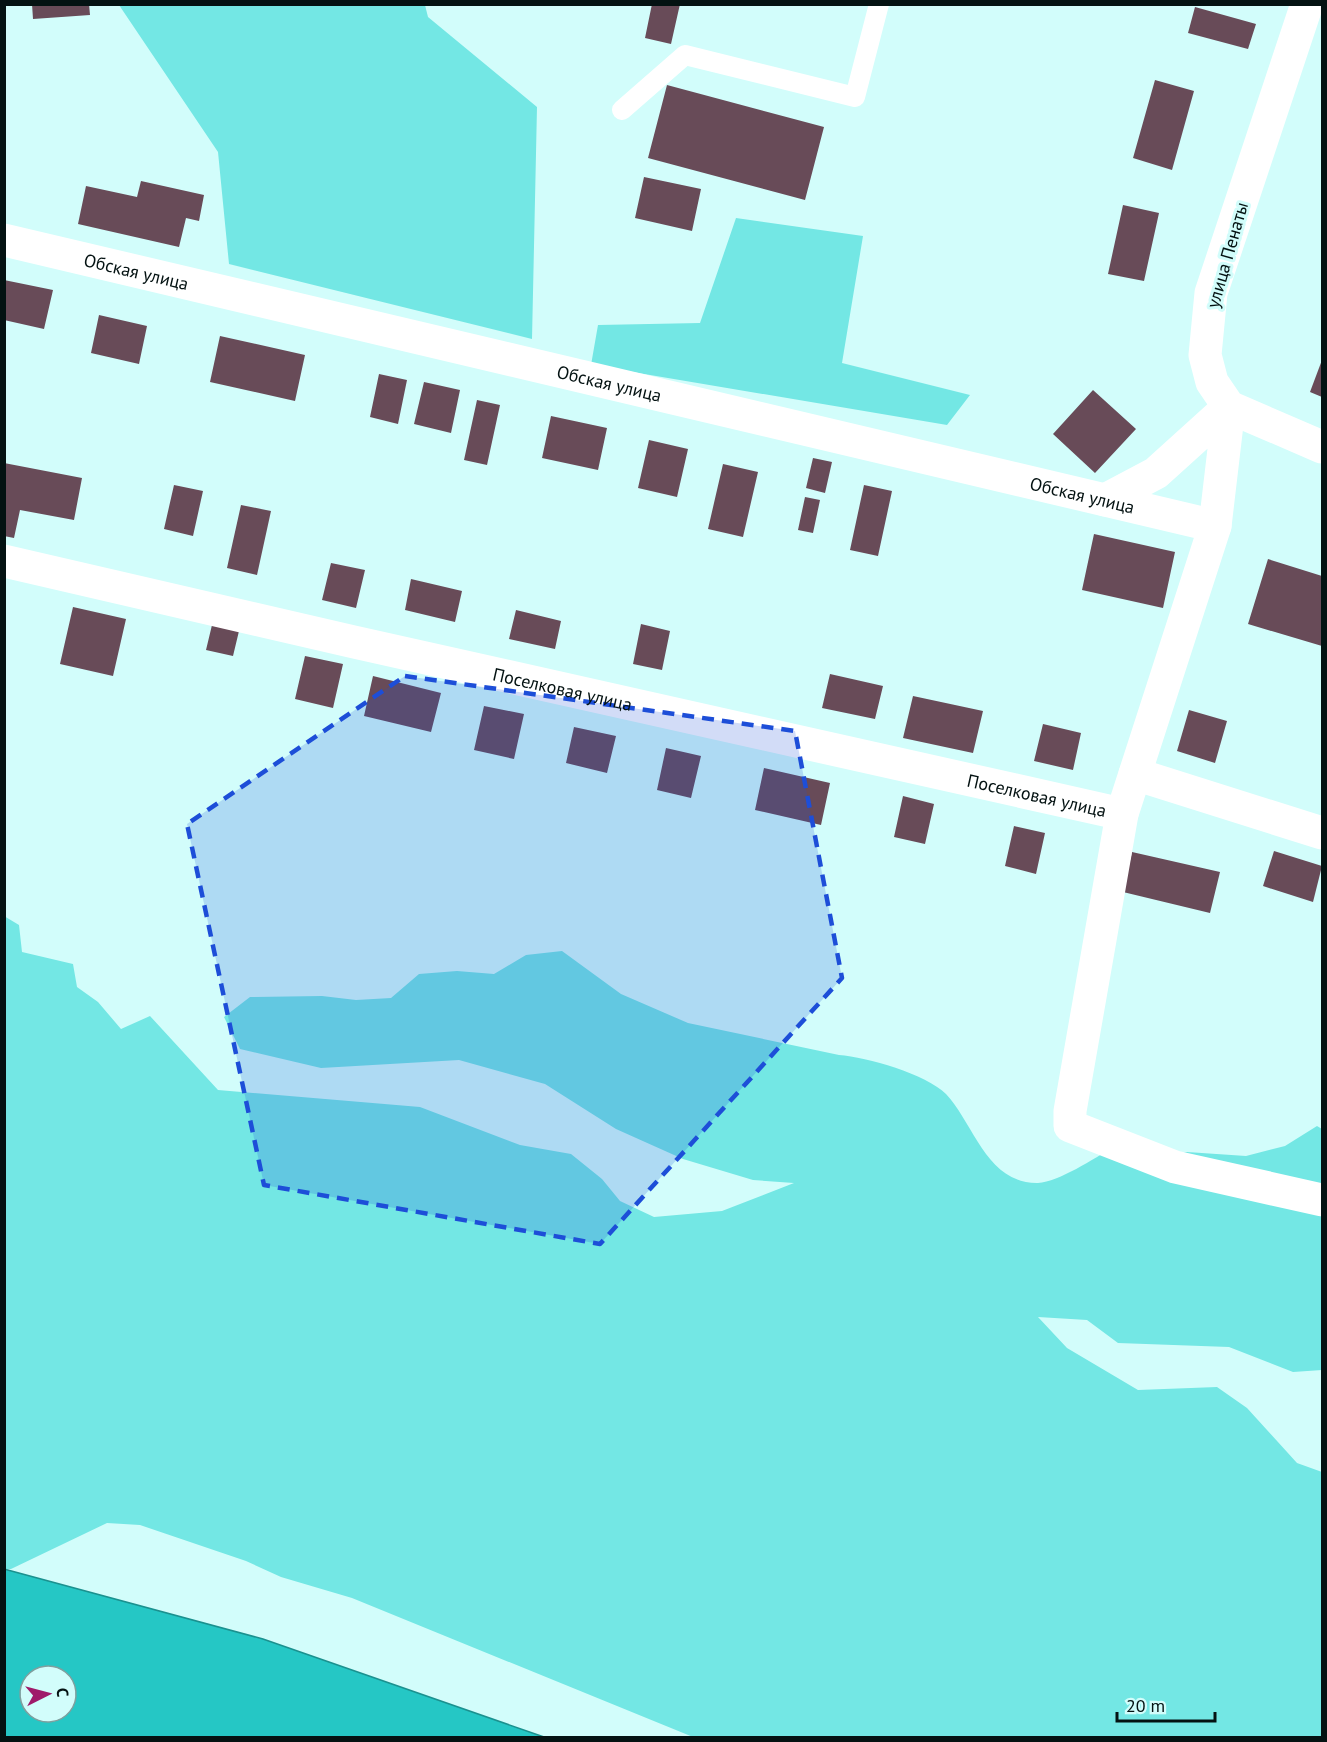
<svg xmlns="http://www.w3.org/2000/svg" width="1327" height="1742" font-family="'PT Sans',sans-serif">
  <rect width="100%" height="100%" fill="#d2fdfb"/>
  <!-- green -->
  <path fill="#73e7e4" d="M 119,5 L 425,5 L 428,17 L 537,107 L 532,339 L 229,264 L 218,152 Z
    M 736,218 L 863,236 L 842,363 L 970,395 L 947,425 L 591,365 L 598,325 L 700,323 Z
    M 4,916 L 19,925 L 22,952 L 73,964 L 77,987 L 98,1002 L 121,1029 L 150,1016 L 218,1090 L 420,1107 L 520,1145 L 571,1154 L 602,1179 L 620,1201 L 654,1217 L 722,1211 L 794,1183 L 753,1180 L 683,1159 L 616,1129 L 545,1084 L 459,1060 L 321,1068 L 240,1049 L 224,1017 L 250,997 L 322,996 L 356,1000 L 391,998 L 419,974 L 457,971 L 494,974 L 526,955 L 562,951 L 621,994 L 688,1023 L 839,1055 C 867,1057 926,1074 946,1094 C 974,1124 987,1184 1038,1183 C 1059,1182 1094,1158 1113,1148 L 1149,1160 L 1187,1152 L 1246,1156 L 1285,1146 L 1317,1126 L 1322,1129 L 1322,1370 L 1293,1372 L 1229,1347 L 1118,1343 L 1087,1320 L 1038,1317 L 1067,1348 L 1138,1390 L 1217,1387 L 1247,1408 L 1297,1463 L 1322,1472 L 1322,1737 L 693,1737 L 352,1598 L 281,1577 L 246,1561 L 140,1525 L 107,1523 L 11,1569 L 5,1569 Z"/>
  <!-- water -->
  <path fill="#25c7c5" stroke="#1b918f" stroke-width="1.5" fill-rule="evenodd" d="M 4,1569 L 263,1639 L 544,1737 L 5,1737 ZM 30,1676 L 66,1676 L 66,1712 L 30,1712 Z"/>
  <!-- building -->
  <path fill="#684b58" d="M 32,4 L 89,4 L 90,15 L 33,19 Z
    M 652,4 L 680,4 L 671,44 L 645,38 Z
    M 1195,7 L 1256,24 L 1248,49 L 1188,33 Z
    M 1155,80 L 1194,91 L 1172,170 L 1133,158 Z
    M 667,85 L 824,127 L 805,200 L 648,158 Z
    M 644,177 L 701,189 L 692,231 L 635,218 Z
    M 141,181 L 204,195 L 199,221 L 186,218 L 179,247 L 78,224 L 86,186 L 137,197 Z
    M 1123,205 L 1159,213 L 1144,281 L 1108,274 Z
    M 4,280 L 53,290 L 44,329 L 4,320 Z
    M 99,315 L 147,326 L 139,364 L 91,353 Z
    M 220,336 L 305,355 L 295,401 L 210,382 Z
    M 1322,360 L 1322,397 L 1310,392 Z
    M 379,374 L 407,380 L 398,424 L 370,417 Z
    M 424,382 L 460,390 L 451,433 L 414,424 Z
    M 1093,390 L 1136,429 L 1095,473 L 1053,434 Z
    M 477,400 L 500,405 L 487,465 L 464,460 Z
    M 551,416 L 607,428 L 598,470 L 542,458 Z
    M 649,440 L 688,449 L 677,497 L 638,488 Z
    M 813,458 L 832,462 L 825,493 L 806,488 Z
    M 4,463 L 82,478 L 74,520 L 20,510 L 14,538 L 4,536 Z
    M 723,464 L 758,472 L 743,537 L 708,529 Z
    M 174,485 L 203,491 L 193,536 L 164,529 Z
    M 864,485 L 892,491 L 878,556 L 850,550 Z
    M 805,497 L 820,500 L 813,533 L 798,530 Z
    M 241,505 L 271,511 L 257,575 L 227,568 Z
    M 1094,534 L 1175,552 L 1163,608 L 1082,590 Z
    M 1268,559 L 1322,576 L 1322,646 L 1248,624 Z
    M 331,563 L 365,570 L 356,608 L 322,600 Z
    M 411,579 L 462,591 L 455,622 L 405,610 Z
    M 73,607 L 126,619 L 113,676 L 60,664 Z
    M 516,610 L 561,621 L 555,649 L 509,639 Z
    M 641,624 L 670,631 L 662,670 L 633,664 Z
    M 212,625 L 239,631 L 233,656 L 206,650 Z
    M 305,656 L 343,664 L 333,708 L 295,699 Z
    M 830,674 L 883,686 L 875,719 L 822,708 Z
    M 373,676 L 441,693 L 431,732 L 364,716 Z
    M 913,696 L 983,711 L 973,753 L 903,738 Z
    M 484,706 L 524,714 L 514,759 L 474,750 Z
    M 1189,710 L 1227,721 L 1215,763 L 1177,751 Z
    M 1043,724 L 1081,733 L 1073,770 L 1034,761 Z
    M 574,727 L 616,736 L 607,773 L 566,763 Z
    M 666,748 L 701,756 L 691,798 L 657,790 Z
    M 764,768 L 830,783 L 821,825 L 755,810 Z
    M 903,796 L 934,804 L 925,844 L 894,837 Z
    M 1014,826 L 1045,833 L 1036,874 L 1005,866 Z
    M 1274,851 L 1322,866 L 1313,902 L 1263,886 Z
    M 1132,852 L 1220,872 L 1210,913 L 1123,892 Z"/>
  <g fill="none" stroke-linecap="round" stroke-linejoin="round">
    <!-- lane -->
    <path stroke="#fff" stroke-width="20" d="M 622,110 L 685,55 L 855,97 L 879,4"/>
    <!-- street -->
    <g stroke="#fff" stroke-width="33">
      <path d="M 1307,4 L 1211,293 L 1205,355 L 1212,382 L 1229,407 L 1322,447"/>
      <path id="s1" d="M 4,240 L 1215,526"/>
      <path d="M 1105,500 L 1156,473 L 1229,407 L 1215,526 L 1122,814 L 1070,1111 L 1070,1126 L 1175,1167 L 1322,1200"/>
      <path id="s2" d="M 4,561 L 354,642 L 1122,814"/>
      <path d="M 1135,774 L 1322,833"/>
    </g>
  </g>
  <!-- marked area -->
  <path fill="#1d4ed8" fill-opacity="0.2" stroke="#1d4ed8" stroke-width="4.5" stroke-dasharray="12 8" stroke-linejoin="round" d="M 405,676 L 795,731 L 842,978 L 600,1244 L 264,1185 L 187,824 Z"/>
  <g text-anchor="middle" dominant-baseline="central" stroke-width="6" stroke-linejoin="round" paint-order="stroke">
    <!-- street labels -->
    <g font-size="18" fill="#041212" stroke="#d2fdfb">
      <text transform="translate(1227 255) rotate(-74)">улица Пенаты</text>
      <text stroke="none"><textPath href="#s1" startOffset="136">Обская улица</textPath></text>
      <text stroke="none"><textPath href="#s1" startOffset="622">Обская улица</textPath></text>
      <text stroke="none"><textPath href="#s1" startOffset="1108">Обская улица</textPath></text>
      <text stroke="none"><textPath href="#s2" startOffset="573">Поселковая улица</textPath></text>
      <text stroke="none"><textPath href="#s2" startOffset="1059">Поселковая улица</textPath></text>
    </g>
  </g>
  <!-- border -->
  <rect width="1327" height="1742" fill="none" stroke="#041212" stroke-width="12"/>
  <!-- north arrow -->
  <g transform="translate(48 1694) rotate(84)"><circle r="28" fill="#d2fdfb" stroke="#809f9e" stroke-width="1.5"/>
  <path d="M0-4.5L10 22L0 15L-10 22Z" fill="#9f1a6a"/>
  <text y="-9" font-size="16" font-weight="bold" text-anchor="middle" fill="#041212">С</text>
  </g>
  <!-- scale -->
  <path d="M1117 1712v9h98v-9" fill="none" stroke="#041212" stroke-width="3"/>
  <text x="1126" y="1712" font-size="18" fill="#041212" stroke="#d2fdfb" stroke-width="4.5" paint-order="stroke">20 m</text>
</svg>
